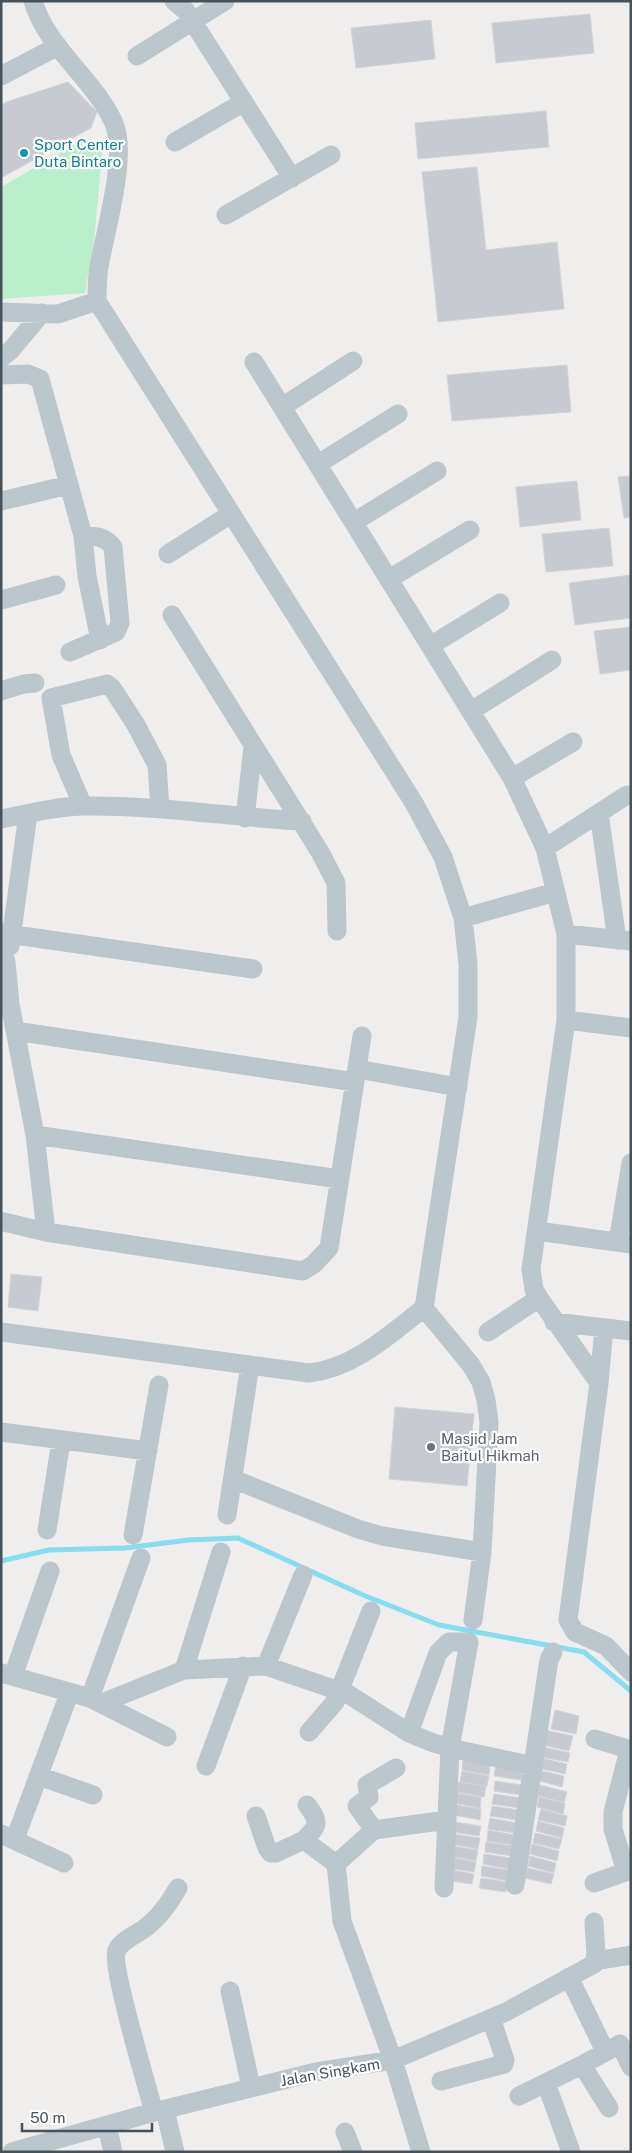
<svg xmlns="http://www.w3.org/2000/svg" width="632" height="2153" font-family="'Public Sans',sans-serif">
  <rect width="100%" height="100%" fill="#f0eded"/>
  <!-- green -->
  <path fill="#b9f0cb" d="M 81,141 L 103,142 L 94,241 L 85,293 L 1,299 L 1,187 Z"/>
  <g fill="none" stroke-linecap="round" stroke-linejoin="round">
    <!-- stream -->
    <path stroke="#84deef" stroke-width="5" d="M 1,1561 L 49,1550 L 125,1548 L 188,1540 L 238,1538 L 363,1595 L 439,1625 L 584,1652 L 631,1691"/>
  </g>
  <!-- building -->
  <path fill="#c7cad0" stroke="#d1d4d9" d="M 590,14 L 594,53 L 496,63 L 492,23 Z
    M 431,20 L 435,59 L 356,68 L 351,28 Z
    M 68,82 L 97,112 L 91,128 L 1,178 L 1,105 L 9,101 Z
    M 546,111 L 549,147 L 418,159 L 415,123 Z
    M 477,167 L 486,250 L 557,242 L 564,309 L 438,322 L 422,172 Z
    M 567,365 L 571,412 L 452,421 L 447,375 Z
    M 631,476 L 631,517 L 624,518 L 618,477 Z
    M 577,481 L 581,520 L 520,527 L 516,487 Z
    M 609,528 L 613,566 L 546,572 L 542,534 Z
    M 631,575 L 631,618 L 575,625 L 569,583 Z
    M 631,627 L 631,670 L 600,674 L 594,631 Z
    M 11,1274 L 42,1277 L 38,1311 L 8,1307 Z
    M 395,1407 L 474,1414 L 467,1486 L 389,1479 Z
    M 555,1710 L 579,1716 L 576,1734 L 551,1729 Z
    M 545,1730 L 573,1736 L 569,1751 L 543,1745 Z
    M 543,1747 L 570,1753 L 568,1762 L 541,1757 Z
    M 541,1758 L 567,1764 L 565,1774 L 538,1768 Z
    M 463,1760 L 490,1764 L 489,1775 L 462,1770 Z
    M 496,1765 L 523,1769 L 521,1780 L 494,1776 Z
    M 538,1770 L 564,1776 L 562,1787 L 536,1780 Z
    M 462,1771 L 489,1776 L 487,1786 L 460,1782 Z
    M 495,1781 L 522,1785 L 521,1795 L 494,1791 Z
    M 459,1782 L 486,1786 L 484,1797 L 457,1792 Z
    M 540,1785 L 567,1792 L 564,1802 L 538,1796 Z
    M 455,1793 L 481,1797 L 480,1808 L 453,1803 Z
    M 494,1794 L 521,1798 L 519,1808 L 492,1804 Z
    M 539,1797 L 565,1803 L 563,1814 L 537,1807 Z
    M 455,1805 L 481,1809 L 480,1820 L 453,1815 Z
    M 492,1806 L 519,1810 L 517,1820 L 490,1816 Z
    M 541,1809 L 567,1816 L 565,1826 L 538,1820 Z
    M 490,1818 L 517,1823 L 515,1833 L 488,1829 Z
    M 538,1821 L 564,1828 L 562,1838 L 536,1831 Z
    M 454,1822 L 481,1826 L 479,1836 L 452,1832 Z
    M 488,1830 L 515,1835 L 513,1845 L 487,1841 Z
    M 535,1833 L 562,1839 L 559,1849 L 533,1843 Z
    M 453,1834 L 480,1838 L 478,1849 L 451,1844 Z
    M 486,1842 L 513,1846 L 512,1856 L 485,1852 Z
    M 532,1844 L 559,1851 L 557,1861 L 530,1854 Z
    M 451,1846 L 478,1850 L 476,1861 L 449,1856 Z
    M 484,1854 L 511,1858 L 509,1869 L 483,1864 Z
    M 530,1856 L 556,1863 L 554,1873 L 528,1866 Z
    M 449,1857 L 476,1862 L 474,1872 L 447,1868 Z
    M 482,1866 L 509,1870 L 508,1881 L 481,1876 Z
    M 527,1868 L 554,1874 L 551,1884 L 525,1878 Z
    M 447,1869 L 474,1874 L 472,1884 L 445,1880 Z
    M 481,1878 L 507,1882 L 506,1892 L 479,1888 Z"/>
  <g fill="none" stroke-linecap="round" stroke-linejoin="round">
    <!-- street -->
    <path stroke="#bbc6cd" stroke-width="19" d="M 174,1 L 186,11 L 292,178
      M 137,56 L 225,1
      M 1,76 L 58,46
      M 175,142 L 244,102
      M 226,215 L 331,155
      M 1,312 L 58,314 L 97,301
      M 1,358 L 11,350 L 42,313
      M 254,362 L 512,778 L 545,848 L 566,934 L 566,1020 L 531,1269 L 534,1289 L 539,1298 L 599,1383
      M 1,375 L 28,374 L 40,379 L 83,536 L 87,576 L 100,640
      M 282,407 L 353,361
      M 318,464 L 398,414
      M 1,501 L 69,485
      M 354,522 L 437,471
      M 168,554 L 231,514
      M 389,579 L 470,530
      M 1,600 L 56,585
      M 172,615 L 320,852 L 336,883 L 337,931
      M 430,646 L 500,603
      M 70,652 L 116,632 L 120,623 L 113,547 C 105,536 95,536 83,536
      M 1,691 L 24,684 L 35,683
      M 471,711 L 552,660
      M 512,778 L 573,742
      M 83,806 L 61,755 L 51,698 L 107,684 L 112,688 L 136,725 L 157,765 L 160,809
      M 599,813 L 617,940
      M 245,818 L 253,747
      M 1,819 C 28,814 57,806 84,806 C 157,805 230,817 302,821
      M 545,848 L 627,795
      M 463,918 L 555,892
      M 1,933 L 253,969
      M 566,934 L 631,941
      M 10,946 L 28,814
      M 1,947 L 6,962 L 10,1004 L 35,1135 L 46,1232
      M 566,1020 L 631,1028
      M 15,1031 L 355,1082
      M 357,1069 L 458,1087
      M 35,1135 L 339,1179
      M 4,1222 L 46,1232 L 303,1271 L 314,1264 L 329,1248 L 362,1036
      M 537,1231 L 631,1244
      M 618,1242 L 631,1163
      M 424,1308 L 471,1365 L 481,1382 L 486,1400 L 489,1422 L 482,1552 L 473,1620
      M 554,1322 L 631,1331
      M 604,1328 L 599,1383 L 568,1620 L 575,1632 L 606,1646 L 631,1672
      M 1,1332 L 309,1373 C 354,1368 389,1335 424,1308 L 468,1017 L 468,964 L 463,918 L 443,857 L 414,803 L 97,301 C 97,290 97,278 99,267 C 105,231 129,153 113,121 C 92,77 47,48 33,1
      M 488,1332 L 539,1298
      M 1,1432 L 148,1451
      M 233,1479 L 358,1529 L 382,1536 L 482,1552
      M 227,1515 L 250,1365
      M 47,1530 L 61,1441
      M 133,1535 L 159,1385
      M 266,1666 L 303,1575
      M 184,1670 L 221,1552
      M 1,1673 L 90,1698 L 167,1737
      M 13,1676 L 50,1571
      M 90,1698 L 141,1558
      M 102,1703 L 184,1670 L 266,1666 L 348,1694 L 409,1733 L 431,1742 L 450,1748 L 534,1766
      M 309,1732 L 335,1702 L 371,1611
      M 409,1733 L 438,1653 L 449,1642 L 469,1642 L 450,1748 L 444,1888
      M 595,1739 L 631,1750
      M 206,1766 L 243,1666
      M 39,1776 L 93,1795
      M 256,1816 L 267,1848 L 271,1853 L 276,1853 L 304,1840 L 336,1864
      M 374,1830 L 357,1806 L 369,1797 L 367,1785 L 396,1768
      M 1,1834 L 64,1863
      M 15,1839 L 69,1694
      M 304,1840 C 319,1825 320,1822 307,1805
      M 626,1871 L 613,1829 L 613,1812 L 629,1750
      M 594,1883 L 631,1870
      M 515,1885 L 549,1660 L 553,1652
      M 595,1961 L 631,1955
      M 569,1977 L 605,2051
      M 230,1991 L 251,2087
      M 582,2065 L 609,2108
      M 441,2081 L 504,2064 L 505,2060 L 491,2018
      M 546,2083 L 571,2152
      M 519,2096 L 582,2065 L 620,2044 L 631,2067
      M 165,2110 L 175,2152
      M 154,2112 C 148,2090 110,1963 117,1950 C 124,1937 140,1934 150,1924 C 162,1914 170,1901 178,1888
      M 107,2126 L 113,2152
      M 345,2132 L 353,2152
      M 12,2152 L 154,2112 L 316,2072 L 393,2060 L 506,2012 L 594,1964 L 596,1954 L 594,1922
      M 421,2152 L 393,2060 L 342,1921 L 336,1864 L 374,1830 L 447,1820"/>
  </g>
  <!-- markers -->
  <circle fill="#0f9aa8" stroke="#fff" stroke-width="2" cx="24" cy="153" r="5"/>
  <circle fill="#6b7280" stroke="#fff" stroke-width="2" cx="431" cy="1447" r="5"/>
  <g text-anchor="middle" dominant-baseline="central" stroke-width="4.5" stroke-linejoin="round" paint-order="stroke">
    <!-- culture labels -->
    <g font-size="15" fill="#0d838f" stroke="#fff" text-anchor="start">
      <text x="34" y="144">Sport Center<tspan x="34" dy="17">Duta Bintaro</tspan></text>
    </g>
    <!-- worship labels -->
    <g font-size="15" fill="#5b616d" stroke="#fff" text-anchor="start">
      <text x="441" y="1438">Masjid Jam<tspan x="441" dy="17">Baitul Hikmah</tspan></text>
    </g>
    <!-- street labels -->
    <g font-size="15" fill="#45525b" stroke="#fff">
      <text transform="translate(330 2072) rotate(-10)">Jalan Singkam</text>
    </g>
  </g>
  <!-- border -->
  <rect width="632" height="2153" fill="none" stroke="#45525b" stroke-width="5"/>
  <!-- scale -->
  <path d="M22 2123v8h130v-8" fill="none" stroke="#45525b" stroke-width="2.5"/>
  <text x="30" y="2123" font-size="15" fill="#45525b" stroke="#ffffff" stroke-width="4" paint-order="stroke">50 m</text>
</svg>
